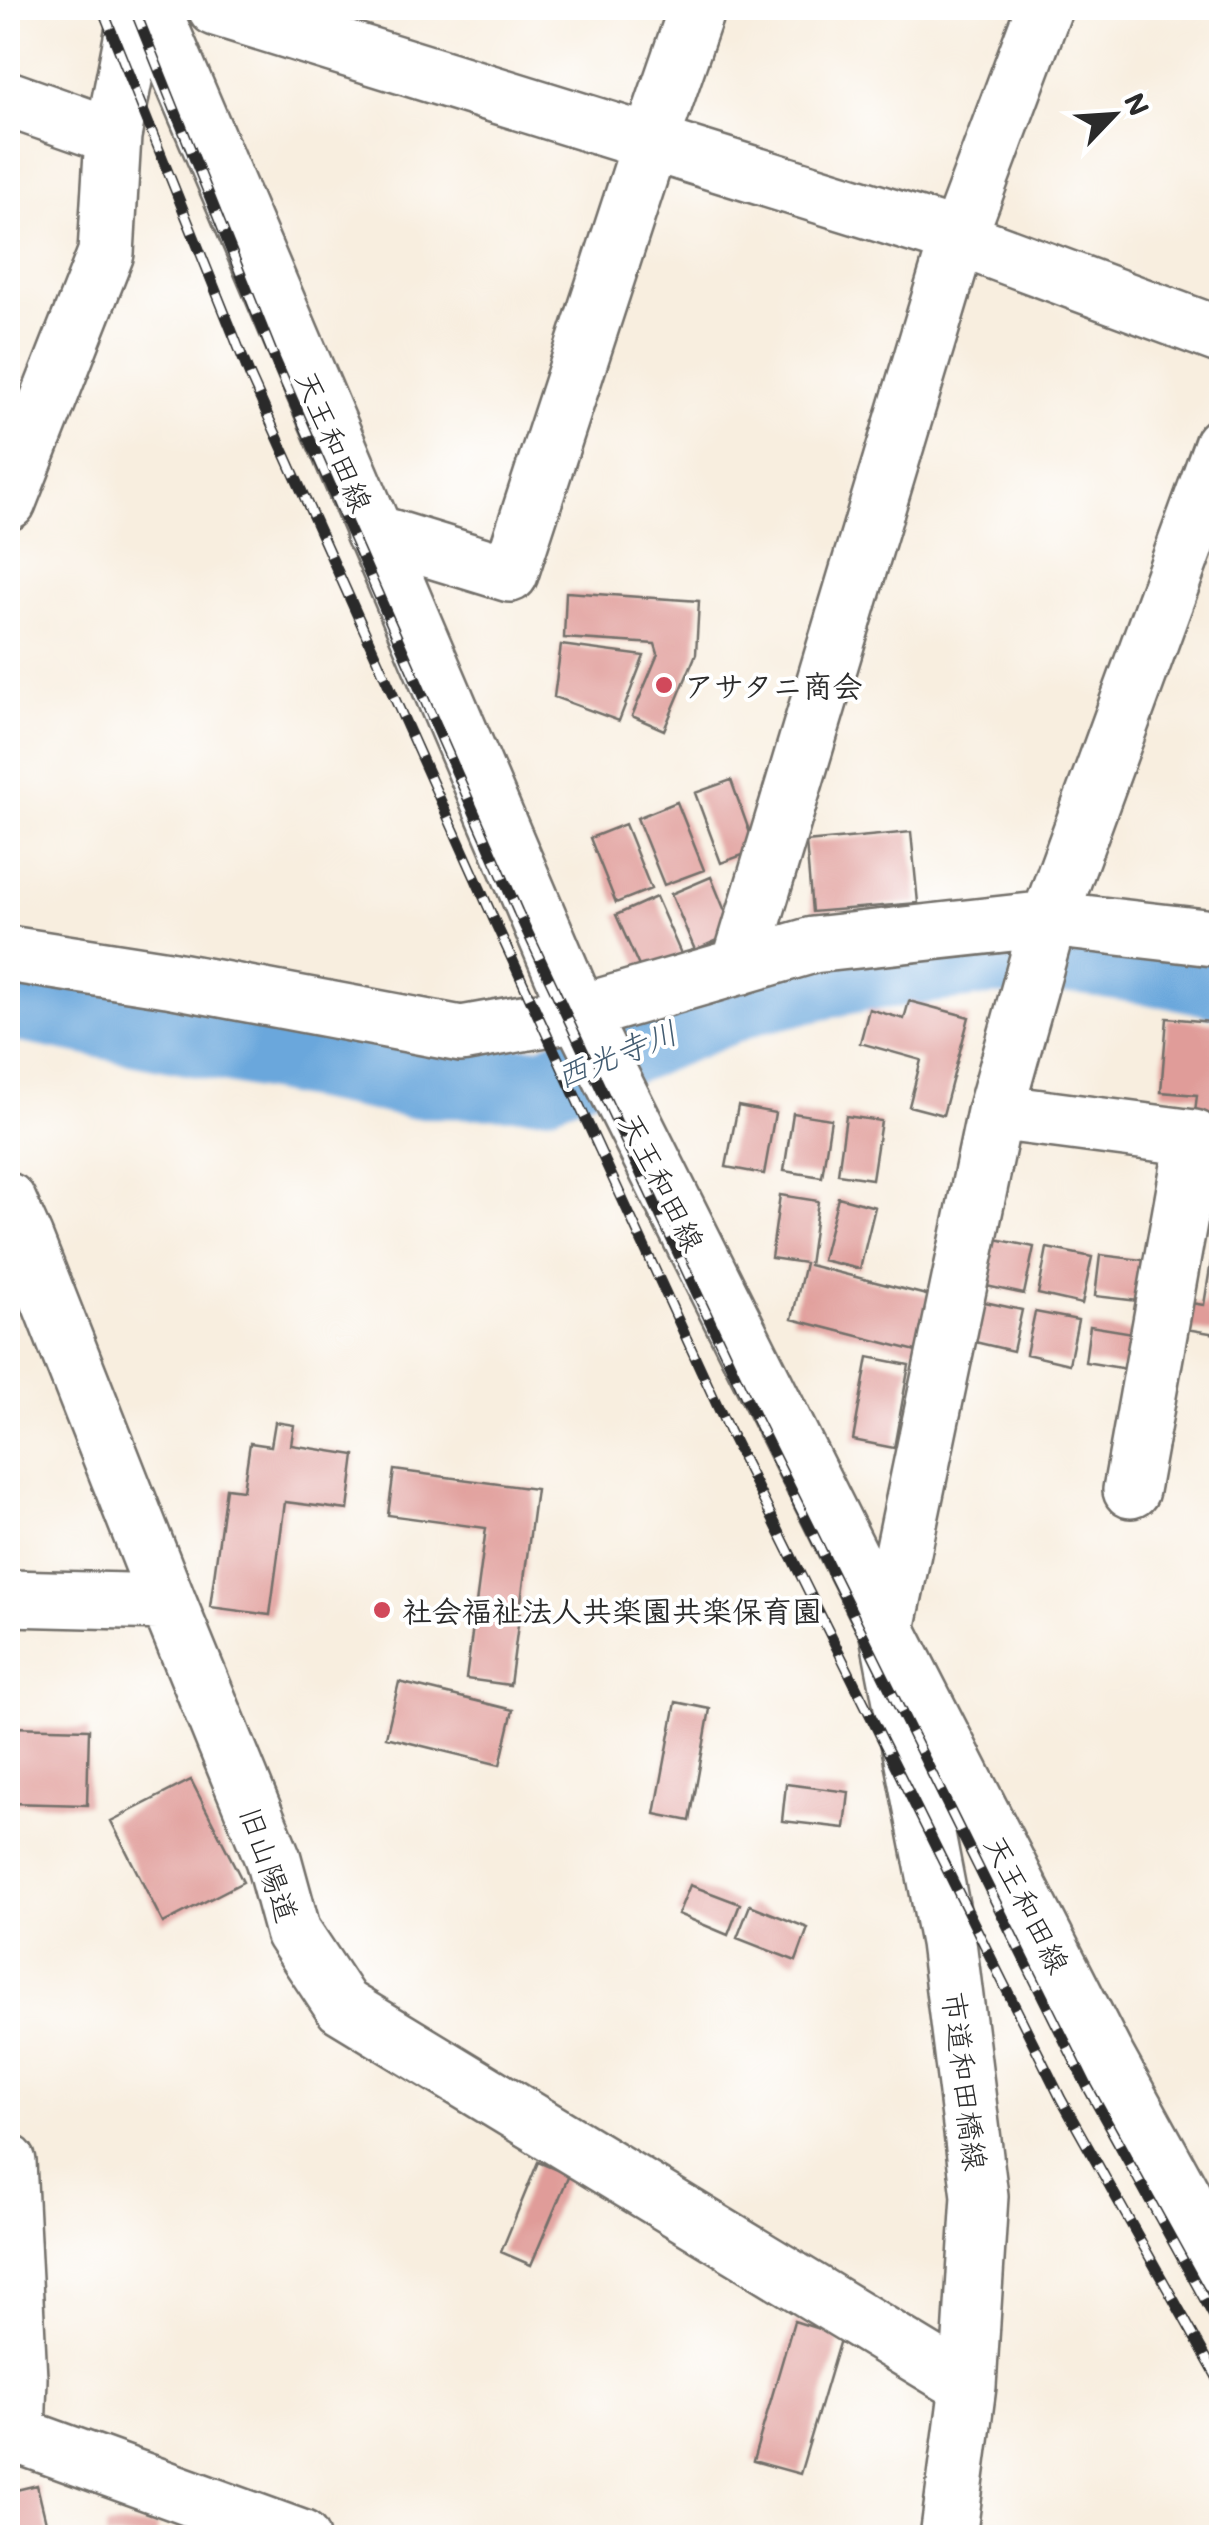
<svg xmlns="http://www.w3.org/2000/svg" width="1229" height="2545" font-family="Mali,'Klee One',sans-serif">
  <rect width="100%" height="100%" fill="#fff"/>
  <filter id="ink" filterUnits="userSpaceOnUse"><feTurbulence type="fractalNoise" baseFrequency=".01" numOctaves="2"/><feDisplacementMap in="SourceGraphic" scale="20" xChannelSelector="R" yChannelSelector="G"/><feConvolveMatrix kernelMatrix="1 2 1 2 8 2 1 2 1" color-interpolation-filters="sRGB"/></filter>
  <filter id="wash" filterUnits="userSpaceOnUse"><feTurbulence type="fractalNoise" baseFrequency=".0048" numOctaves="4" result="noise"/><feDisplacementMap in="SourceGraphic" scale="40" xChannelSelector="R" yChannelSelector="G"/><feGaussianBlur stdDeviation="2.25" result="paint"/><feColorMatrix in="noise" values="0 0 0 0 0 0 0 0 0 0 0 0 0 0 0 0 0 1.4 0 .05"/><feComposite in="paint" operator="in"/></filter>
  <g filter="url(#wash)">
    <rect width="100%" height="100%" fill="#f8eedf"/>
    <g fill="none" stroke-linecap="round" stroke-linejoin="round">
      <!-- river -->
      <path stroke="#6aa7dc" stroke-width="72" d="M 8,1004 L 410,1082 L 544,1083 L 751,999 L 857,976 L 991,960 L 1077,958 L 1182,974 L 1222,983"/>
    </g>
    <g id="blocks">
      <!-- building -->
      <path fill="#e09c99" d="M 566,592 L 699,601 L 696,654 L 664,730 L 632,716 L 658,654 L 655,644 L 564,638 Z
        M 561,645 L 644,656 L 619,721 L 554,697 Z
        M 731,780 L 756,850 L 721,863 L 695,793 Z
        M 677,802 L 704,870 L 664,885 L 637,818 Z
        M 625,824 L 651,889 L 616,903 L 590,838 Z
        M 911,832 L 918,903 L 812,912 L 806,842 Z
        M 711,877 L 734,933 L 695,950 L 671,894 Z
        M 656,897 L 682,956 L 642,973 L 616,915 Z
        M 909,1001 L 969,1017 L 943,1115 L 909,1106 L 921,1060 L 860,1043 L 869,1009 L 904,1019 Z
        M 1167,1018 L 1222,1023 L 1222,1133 L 1193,1130 L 1197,1095 L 1161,1092 Z
        M 738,1106 L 775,1113 L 764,1174 L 726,1167 Z
        M 793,1113 L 831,1119 L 822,1177 L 784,1171 Z
        M 846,1116 L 881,1121 L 872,1179 L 838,1174 Z
        M 780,1195 L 818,1201 L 809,1265 L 930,1296 L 916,1351 L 792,1319 L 805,1263 L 771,1258 Z
        M 838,1197 L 875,1207 L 860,1269 L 822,1260 Z
        M 986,1237 L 1034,1247 L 1024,1294 L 977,1284 Z
        M 1047,1248 L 1092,1257 L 1082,1304 L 1038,1294 Z
        M 1100,1255 L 1143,1260 L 1139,1301 L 1095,1296 Z
        M 1211,1262 L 1222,1264 L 1222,1335 L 1180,1328 L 1184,1302 L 1204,1305 Z
        M 980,1301 L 1022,1310 L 1013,1351 L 971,1341 Z
        M 1035,1312 L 1078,1320 L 1069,1364 L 1026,1354 Z
        M 1090,1326 L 1133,1333 L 1127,1369 L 1085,1362 Z
        M 868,1357 L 909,1365 L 894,1448 L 853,1440 Z
        M 275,1422 L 294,1425 L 291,1445 L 355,1455 L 348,1510 L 285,1502 L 270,1615 L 210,1607 L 226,1488 L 243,1490 L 250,1443 L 271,1446 Z
        M 394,1470 L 536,1489 L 510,1685 L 466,1679 L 486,1528 L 388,1515 Z
        M 399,1682 L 513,1710 L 500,1765 L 386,1737 Z
        M 676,1702 L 710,1709 L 690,1821 L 655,1814 Z
        M 8,1727 L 89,1729 L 87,1805 L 8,1803 Z
        M 191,1780 L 243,1882 L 163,1923 L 111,1821 Z
        M 786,1784 L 849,1792 L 845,1828 L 782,1821 Z
        M 690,1885 L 740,1904 L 728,1935 L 678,1914 Z
        M 750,1905 L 808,1928 L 796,1961 L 737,1938 Z
        M 538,2162 L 569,2175 L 531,2265 L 501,2252 Z
        M 794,2321 L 841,2336 L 800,2474 L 753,2461 Z
        M 37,2485 L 49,2535 L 8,2538 L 8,2492 Z
        M 106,2526 L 157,2526 L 157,2538 L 106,2538 Z
        M 181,2527 L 211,2537 L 211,2538 L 178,2538 Z"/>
    </g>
  </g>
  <g filter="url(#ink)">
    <use href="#blocks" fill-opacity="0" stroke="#736f6a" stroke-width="2.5"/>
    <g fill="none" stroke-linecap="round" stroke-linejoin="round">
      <defs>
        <path id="minor" d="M 152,8 L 579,1013 L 887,1629 L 1104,2053 L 1222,2267
          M 216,8 L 958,238 L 1222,336
          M 8,99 L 113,136 L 106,253 L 8,502
          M 113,136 L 138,8
          M 373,532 L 510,574 L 650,144 L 697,8
          M 8,954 L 168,979 L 461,1034 L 579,1013 L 813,945 L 1049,919 L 1222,939
          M 739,967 L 958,238 L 1044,8
          M 995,1112 L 1194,1138 L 1131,1490
          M 8,1201 L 25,1239 L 168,1602 L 273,1859 L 293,1932 L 342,2006 L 968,2386
          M 8,1598 L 168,1602
          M 8,2162 L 19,2378 L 17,2435
          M 8,2436 L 17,2435 L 301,2538
          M 948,2538 L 968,2386 L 980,2196 L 948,1942 L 887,1629 L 995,1112 L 1049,919 L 1222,445"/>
      </defs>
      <!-- minor casing -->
      <use href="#minor" stroke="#736f6a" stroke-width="60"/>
      <!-- minor -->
      <use href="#minor" stroke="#fff" stroke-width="55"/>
      <defs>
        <path id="rail" d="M 102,8 L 250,376 L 495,922 L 729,1431 L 1061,2099 L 1222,2386
          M 134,8 L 276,362 L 518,912 L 755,1417 L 1087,2086 L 1222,2331"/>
      </defs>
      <!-- rail casing -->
      <use href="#rail" stroke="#2b2b2b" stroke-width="11"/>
      <!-- rail -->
      <use href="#rail" stroke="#fff" stroke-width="8" stroke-dasharray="22" stroke-linecap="butt"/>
    </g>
  </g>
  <!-- markers -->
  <g fill="#d1495b" stroke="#fff" stroke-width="4">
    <circle cx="664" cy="685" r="10"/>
    <circle cx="382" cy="1610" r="10"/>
  </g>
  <g text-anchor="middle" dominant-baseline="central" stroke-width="8" stroke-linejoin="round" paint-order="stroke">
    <!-- street labels -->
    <g font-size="30" fill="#2b2b2b" stroke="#fff">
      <text transform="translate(335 441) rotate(67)">天王和田線</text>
      <text transform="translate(663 1182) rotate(63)">天王和田線</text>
      <text transform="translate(270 1864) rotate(71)">旧山陽道</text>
      <text transform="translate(1028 1904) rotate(63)">天王和田線</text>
      <text transform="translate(966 2081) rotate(83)">市道和田橋線</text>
    </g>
    <!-- poi labels -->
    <g font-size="30" font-weight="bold" fill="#2b2b2b" stroke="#fff" text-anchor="start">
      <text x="684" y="685">アサタニ商会</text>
      <text x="402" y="1610">社会福祉法人共楽園共楽保育園</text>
    </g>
    <!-- water labels -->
    <g font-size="32" font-style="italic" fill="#445d72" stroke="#fff">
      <text transform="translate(616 1053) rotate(-22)">西光寺川</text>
    </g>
  </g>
  <!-- margin -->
  <rect width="1229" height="2545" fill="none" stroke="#fff" stroke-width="40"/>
  <!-- north arrow -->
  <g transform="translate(1114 115) rotate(65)" stroke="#ffffff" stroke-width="8" paint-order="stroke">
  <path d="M0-8L18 38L0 25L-18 38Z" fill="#2b2b2b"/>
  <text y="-15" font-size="28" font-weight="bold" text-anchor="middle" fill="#2b2b2b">N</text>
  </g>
</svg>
